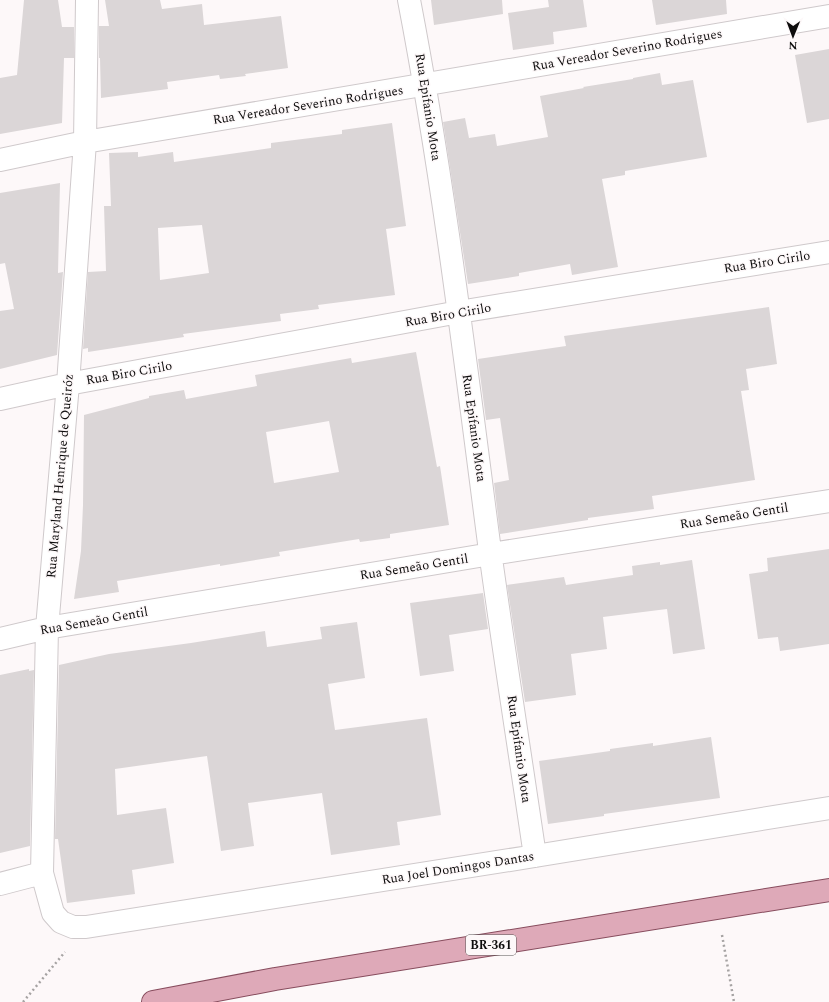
<svg xmlns="http://www.w3.org/2000/svg" width="829" height="1002" font-family="Spectral,serif">
  <rect width="100%" height="100%" fill="#fdf8f9"/>
  <!-- building -->
  <path fill="#dbd6d7" fill-rule="evenodd" d="M 24,0 L 58,0 L 62,27 L 74,27 L 74,58 L 64,58 L 62,123 L 0,134 L 0,78 L 17,75 Z
    M 105,0 L 160,0 L 162,9 L 202,4 L 204,25 L 281,16 L 288,68 L 245,74 L 246,76 L 220,79 L 219,75 L 167,82 L 168,89 L 101,98 L 100,58 L 99,58 L 99,26 L 109,26 Z
    M 431,0 L 502,0 L 503,14 L 434,25 Z
    M 548,0 L 583,0 L 587,27 L 553,32 L 554,44 L 513,50 L 508,13 L 549,7 Z
    M 652,0 L 726,0 L 727,14 L 656,25 Z
    M 829,49 L 829,119 L 807,123 L 795,55 Z
    M 660,73 L 662,85 L 693,80 L 707,157 L 625,171 L 625,175 L 602,179 L 618,267 L 572,275 L 570,264 L 519,273 L 519,276 L 468,284 L 443,122 L 465,118 L 469,138 L 495,134 L 497,146 L 548,137 L 540,96 L 584,88 L 583,87 L 633,79 L 633,78 Z
    M 392,123 L 406,226 L 386,229 L 395,295 L 318,305 L 319,309 L 280,314 L 281,321 L 183,334 L 184,337 L 88,352 L 88,348 L 83,349 L 88,272 L 106,271 L 104,206 L 111,206 L 109,153 L 138,152 L 138,157 L 173,152 L 174,162 L 271,148 L 271,143 L 342,134 L 342,130 ZM 202,225 L 209,273 L 160,280 L 158,228 Z
    M 60,183 L 58,273 L 63,272 L 57,355 L 0,369 L 0,311 L 14,309 L 5,263 L 0,264 L 0,193 Z
    M 769,307 L 777,364 L 746,369 L 749,390 L 741,391 L 755,480 L 652,496 L 654,509 L 588,518 L 588,520 L 500,534 L 494,483 L 509,480 L 500,418 L 486,420 L 478,359 L 566,346 L 564,336 Z
    M 416,352 L 437,467 L 440,466 L 449,525 L 390,534 L 390,538 L 360,542 L 359,539 L 279,552 L 280,556 L 220,566 L 220,564 L 117,581 L 119,592 L 74,599 L 81,551 L 83,505 L 84,415 L 149,398 L 149,396 L 184,390 L 186,399 L 257,386 L 255,375 L 351,358 L 352,363 ZM 329,421 L 339,472 L 274,483 L 266,432 Z
    M 829,549 L 829,644 L 780,651 L 778,637 L 758,639 L 749,574 L 768,571 L 767,558 Z
    M 692,560 L 705,649 L 673,654 L 667,609 L 603,617 L 607,649 L 571,654 L 576,695 L 525,702 L 507,585 L 564,577 L 566,585 L 633,575 L 632,566 L 660,562 L 660,565 Z
    M 483,593 L 488,629 L 449,635 L 454,671 L 420,676 L 410,603 Z
    M 357,622 L 365,678 L 328,684 L 335,730 L 427,718 L 441,815 L 397,822 L 400,845 L 331,855 L 322,793 L 248,803 L 254,846 L 221,851 L 207,756 L 115,769 L 117,815 L 166,808 L 174,863 L 132,870 L 135,894 L 67,903 L 58,839 L 55,839 L 59,665 L 109,654 L 191,643 L 265,631 L 267,647 L 322,639 L 320,627 Z
    M 29,669 L 29,671 L 34,670 L 30,846 L 0,853 L 0,675 Z
    M 711,737 L 720,798 L 604,814 L 604,816 L 548,824 L 539,761 L 610,751 L 610,749 L 653,743 L 653,746 Z"/>
  <g fill="none" stroke-linecap="round" stroke-linejoin="round">
    <defs>
      <path id="minor" d="M 87,0 L 85,142 L 68,384 L 47,628 L 42,873 L 53,913 L 61,922 L 73,927 L 86,927 L 535,856 L 829,808
        M 409,0 C 444,182 466,367 490,551 C 504,653 520,754 535,856
        M 0,160 L 85,142 L 829,16
        M 0,399 L 68,384 L 459,312 L 829,252
        M 0,639 L 47,628 L 491,554 L 829,501
        M 0,884 L 42,873"/>
      <path id="major" d="M 153,1002 L 275,979 L 829,890"/>
    </defs>
    <!-- minor casing -->
    <use href="#minor" stroke="#cfc9cb" stroke-width="24"/>
    <!-- major casing -->
    <use href="#major" stroke="#874c5d" stroke-width="24"/>
    <!-- path -->
    <path stroke="#a6a3a3" stroke-width="2.5" stroke-dasharray="2 3" stroke-linecap="butt" d="M 722,935 L 734,1002
      M 23,1002 L 65,952"/>
    <!-- minor -->
    <use href="#minor" stroke="#fff" stroke-width="22"/>
    <!-- major -->
    <use href="#major" stroke="#dea9b8" stroke-width="22"/>
  </g>
  <g text-anchor="middle" dominant-baseline="central" stroke-width="3" stroke-linejoin="round" paint-order="stroke">
    <!-- shield labels -->
    <rect fill="#fdf8f9" stroke="#555353" stroke-width="1" x="466" y="935" width="50" height="20" rx="3"/>
    <g font-size="12" font-weight="bold" fill="#0d0c0c">
      <text x="491" y="945">BR-361</text>
    </g>
    <!-- street labels -->
    <g font-size="13" fill="#0d0c0c" stroke="#fdf8f9">
      <text transform="translate(627 50) rotate(-10)">Rua Vereador Severino Rodrigues</text>
      <text transform="translate(308 105) rotate(-9)">Rua Vereador Severino Rodrigues</text>
      <text transform="translate(428 107) rotate(81)">Rua Epifanio Mota</text>
      <text transform="translate(767 262) rotate(-9)">Rua Biro Cirilo</text>
      <text transform="translate(448 315) rotate(-10)">Rua Biro Cirilo</text>
      <text transform="translate(129 373) rotate(-10)">Rua Biro Cirilo</text>
      <text transform="translate(474 428) rotate(82)">Rua Epifanio Mota</text>
      <text transform="translate(60 476) rotate(-85)">Rua Maryland Henrique de Queiróz</text>
      <text transform="translate(734 516) rotate(-9)">Rua Semeão Gentil</text>
      <text transform="translate(414 567) rotate(-9)">Rua Semeão Gentil</text>
      <text transform="translate(94 621) rotate(-10)">Rua Semeão Gentil</text>
      <text transform="translate(519 749) rotate(82)">Rua Epifanio Mota</text>
      <text transform="translate(458 868) rotate(-9)">Rua Joel Domingos Dantas</text>
    </g>
  </g>
  <!-- north arrow -->
  <g transform="translate(793 36) rotate(181)" stroke="#fdf8f9" stroke-width="3" paint-order="stroke">
  <path d="M0-3L7 15L0 10L-7 15Z" fill="#0d0c0c"/>
  <text y="-6" font-size="11" font-weight="bold" text-anchor="middle" fill="#0d0c0c">N</text>
  </g>
</svg>
